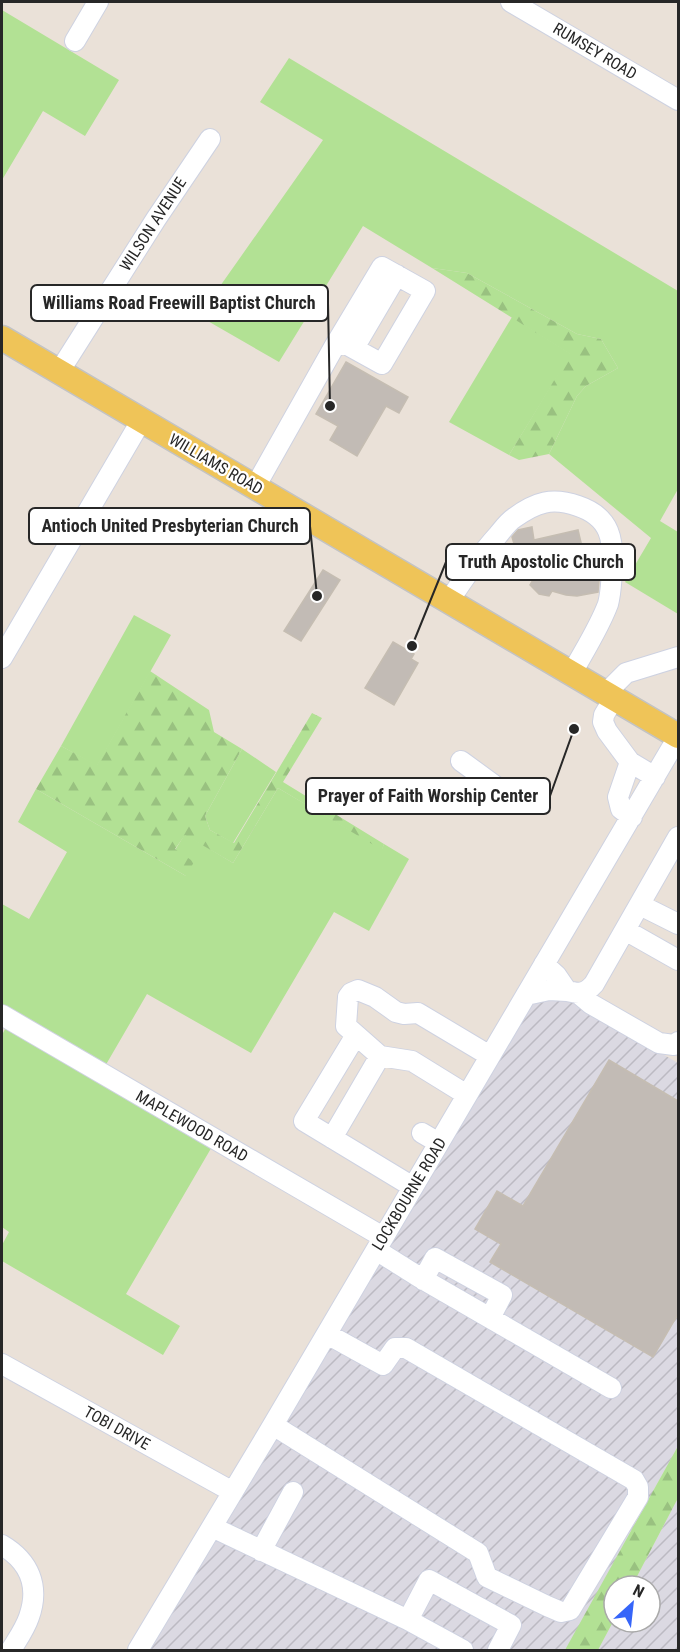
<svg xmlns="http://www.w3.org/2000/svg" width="680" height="1652" font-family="'Roboto Condensed',sans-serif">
  <defs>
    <pattern id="industrial-furrows" width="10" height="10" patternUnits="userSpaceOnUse" patternTransform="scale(1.5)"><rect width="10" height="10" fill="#dbd9e2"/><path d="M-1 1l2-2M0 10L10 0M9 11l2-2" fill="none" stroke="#bcbac2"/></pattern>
    <pattern id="forest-firs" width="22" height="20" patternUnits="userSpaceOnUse" patternTransform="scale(1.5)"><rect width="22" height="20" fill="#b2e194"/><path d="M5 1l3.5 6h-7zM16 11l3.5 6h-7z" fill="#99c180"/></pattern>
  </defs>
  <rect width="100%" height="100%" fill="#eae1d8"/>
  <!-- industrial -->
  <path fill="url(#industrial-furrows)" d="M 534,980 L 678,1063 L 678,1446 L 571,1641 L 565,1650 L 137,1650 Z
    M 678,1498 L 678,1650 L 598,1650 L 614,1620 L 614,1622 L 650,1622 L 650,1586 L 632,1586 Z"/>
  <!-- grass -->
  <path fill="#b2e194" d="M 2,10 L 119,80 L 85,136 L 43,111 L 2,180 Z
    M 289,58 L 678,291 L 678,489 L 660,521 L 678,532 L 678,614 L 625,582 L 651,538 L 549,454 L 577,396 L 586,386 L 618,368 L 601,339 L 577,334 L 467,273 L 432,268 L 363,226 L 279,362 L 199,316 L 323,140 L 260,102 Z
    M 512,317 L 571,354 L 509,455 L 449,422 Z
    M 134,615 L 171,635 L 97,766 L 61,746 Z
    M 242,749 L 276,772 L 233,843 L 210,830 L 205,816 Z
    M 278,788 L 382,849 L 384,844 L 409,859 L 369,931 L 334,912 L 251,1053 L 147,994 L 104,1068 L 2,1009 L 2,904 L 29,919 L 67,852 L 18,822 L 36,789 L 186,876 L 175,850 L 185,834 L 233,863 Z
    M 7,1025 L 213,1145 L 126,1294 L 180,1326 L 163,1355 L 2,1261 L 2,1245 L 9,1232 L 2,1227 L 2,1035 Z"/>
  <!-- forest -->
  <path fill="url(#forest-firs)" d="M 432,268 L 467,273 L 577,334 L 601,339 L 618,368 L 586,386 L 577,396 L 549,454 L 519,460 L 509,455 L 570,354 Z
    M 150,671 L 209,710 L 214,732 L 242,749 L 205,816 L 210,830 L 234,843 L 312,713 L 322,718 L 283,782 L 384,844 L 382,850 L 278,788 L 233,863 L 185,835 L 175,849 L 194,862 L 186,876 L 36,789 L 61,746 L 97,765 Z
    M 678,1446 L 678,1498 L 632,1586 L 614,1586 L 614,1620 L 598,1650 L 565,1650 Z"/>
  <!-- building -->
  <path fill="#c2bbb5" stroke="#c5bdb2" stroke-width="1.5" d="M 346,362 L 408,397 L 399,413 L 386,406 L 357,456 L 330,440 L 338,426 L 316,414 Z
    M 532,527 L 534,540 L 578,530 L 588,572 L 600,569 L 598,592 L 577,596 L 566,595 L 552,591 L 549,596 L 539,594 L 530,585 L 533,580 L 519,561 L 512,537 L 518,530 Z
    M 323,570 L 340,580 L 301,641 L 284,631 Z
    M 393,642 L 414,654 L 411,659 L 418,663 L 394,705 L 365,688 Z
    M 609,1060 L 678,1101 L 678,1314 L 653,1357 L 490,1262 L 501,1244 L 475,1229 L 497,1191 L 523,1206 Z"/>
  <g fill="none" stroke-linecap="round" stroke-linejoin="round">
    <defs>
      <path id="minor" d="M 511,2 L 678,100
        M 75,41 L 98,2
        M 354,348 L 397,275
        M 59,372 L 156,219 L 210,139
        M 255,487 L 334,347 L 382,267 L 425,291 L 382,364 L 344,343 L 334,347
        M 449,601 C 464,578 480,555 498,535 C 503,529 508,522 514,518 C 536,502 552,497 578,506 C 611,517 614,540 612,572 C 611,583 611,593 608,604 C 599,628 584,651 572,673
        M 2,658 L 141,421
        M 606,693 L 626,673 L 678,657
        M 614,698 L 604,715 L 603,722 L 607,731 L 630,762 L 655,777
        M 461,761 L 502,791
        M 630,762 L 618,797 L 621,809 L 632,817
        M 640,905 L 678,924
        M 625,930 L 678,960
        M 567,991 C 580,994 585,994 594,984 L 678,837
        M 579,994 L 591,1004 L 659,1043 L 674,1045 L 678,1042
        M 526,995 L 549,990 L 567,991 L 556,975 L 544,964
        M 2,1015 L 383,1237
        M 356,1035 L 304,1121 L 413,1187
        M 467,1095 L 412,1061 L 380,1056 L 346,1026 L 348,997 L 351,993 L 358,990 L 375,997 L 396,1012 L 404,1014 L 418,1013 L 490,1056
        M 422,1133 L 439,1143
        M 332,1138 L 380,1056
        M 376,1250 L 419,1277 L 611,1388
        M 423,1280 L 435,1258 L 502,1295 L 490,1318
        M 2,1364 L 233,1492
        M 273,1425 L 478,1553 L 487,1577 L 547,1606 L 561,1612 L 570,1610 L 638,1497 L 638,1487 L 634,1480 L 406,1348 L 395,1348 L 383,1365 L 327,1334
        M 212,1527 L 408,1620 L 463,1650
        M 2,1545 C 29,1561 40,1586 29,1617 C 25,1629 17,1640 11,1650
        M 261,1551 L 293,1492
        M 408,1620 L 429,1580 L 511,1625 L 498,1650
        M 138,1650 L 273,1425 L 678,737"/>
      <path id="major" d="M 2,338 L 678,736"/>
    </defs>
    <!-- minor casing -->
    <use href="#minor" stroke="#ced2e1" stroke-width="22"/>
    <!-- major casing -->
    <use href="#major" stroke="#c3c3c3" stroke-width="27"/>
    <!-- minor -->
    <use href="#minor" stroke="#fff" stroke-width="20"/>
    <!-- major -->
    <use href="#major" stroke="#efc458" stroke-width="24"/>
  </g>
  <g text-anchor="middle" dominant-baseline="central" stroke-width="4.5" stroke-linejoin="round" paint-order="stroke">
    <!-- street labels -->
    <g font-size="16" fill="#272727" stroke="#fff">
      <text transform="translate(595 51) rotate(31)">RUMSEY ROAD</text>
      <text transform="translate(153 224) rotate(-57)">WILSON AVENUE</text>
      <text transform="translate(216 464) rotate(30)">WILLIAMS ROAD</text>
      <text transform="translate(192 1126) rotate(30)">MAPLEWOOD ROAD</text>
      <text transform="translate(409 1194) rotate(-59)">LOCKBOURNE ROAD</text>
      <text transform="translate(117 1428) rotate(29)">TOBI DRIVE</text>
    </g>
  </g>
  <!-- callouts -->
  <path fill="none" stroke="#272727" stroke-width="2" d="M330 406L328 303M317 596L310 526M412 646L446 562M574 729L550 796"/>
  <g fill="#272727" stroke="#fff" stroke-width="2">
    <circle cx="330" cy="406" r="6"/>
    <circle cx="317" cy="596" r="6"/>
    <circle cx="412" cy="646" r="6"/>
    <circle cx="574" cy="729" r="6"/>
  </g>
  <g fill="#fff" stroke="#272727" stroke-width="2">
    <rect x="31" y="285" width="297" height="36" rx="6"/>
    <rect x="29" y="508" width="281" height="36" rx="6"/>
    <rect x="446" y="544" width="189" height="36" rx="6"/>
    <rect x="306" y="778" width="244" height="36" rx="6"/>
  </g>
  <g font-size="18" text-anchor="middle" font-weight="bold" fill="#272727">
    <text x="179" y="309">Williams Road Freewill Baptist Church</text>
    <text x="170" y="532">Antioch United Presbyterian Church</text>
    <text x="541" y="568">Truth Apostolic Church</text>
    <text x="428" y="802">Prayer of Faith Worship Center</text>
  </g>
  <!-- border -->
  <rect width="680" height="1652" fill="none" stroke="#272727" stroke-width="6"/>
  <!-- north arrow -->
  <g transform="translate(632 1604) rotate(27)"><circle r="28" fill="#ffffff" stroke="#a9a9a9" stroke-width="1.5"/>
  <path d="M0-4.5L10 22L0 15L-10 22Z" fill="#3665f9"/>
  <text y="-9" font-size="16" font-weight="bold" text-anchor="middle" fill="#272727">N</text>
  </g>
</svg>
